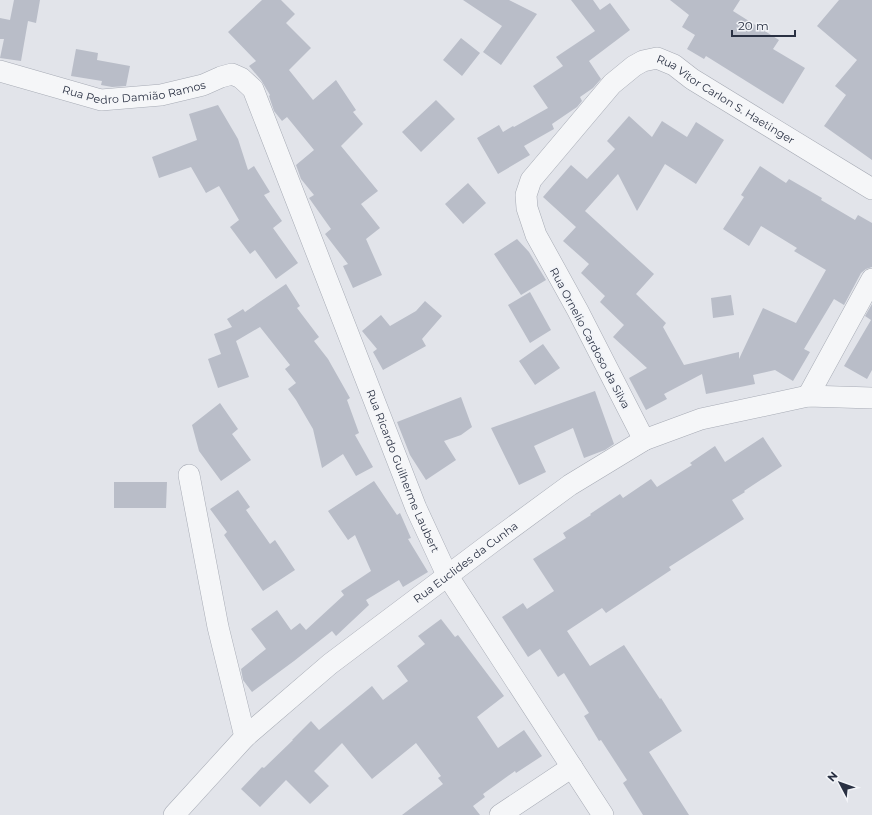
<svg xmlns="http://www.w3.org/2000/svg" width="872" height="815" font-family="Montserrat,sans-serif">
  <rect width="100%" height="100%" fill="#e2e4ea"/>
  <!-- building -->
  <path fill="#b9bdc8" d="M 14,0 L 40,0 L 36,23 L 28,21 L 21,61 L 0,58 L 4,39 L 0,39 L 0,18 L 10,20 Z
    M 262,0 L 281,0 L 295,14 L 286,23 L 311,48 L 289,70 L 313,100 L 336,80 L 356,110 L 353,112 L 363,124 L 341,146 L 378,191 L 361,204 L 380,228 L 366,239 L 382,275 L 353,288 L 343,266 L 348,264 L 325,234 L 331,229 L 309,198 L 314,195 L 301,179 L 296,165 L 314,150 L 287,117 L 282,121 L 274,111 L 269,96 L 270,95 L 261,80 L 249,66 L 256,61 L 228,32 Z
    M 463,0 L 509,0 L 537,14 L 501,65 L 483,52 L 502,26 Z
    M 571,0 L 593,0 L 600,10 L 610,3 L 630,30 L 589,61 L 601,79 L 593,88 L 580,97 L 582,101 L 577,107 L 552,124 L 554,129 L 524,146 L 530,155 L 498,174 L 477,138 L 499,125 L 503,132 L 513,126 L 514,127 L 548,108 L 533,86 L 563,66 L 556,57 L 595,31 Z
    M 670,0 L 740,0 L 733,11 L 779,40 L 773,49 L 805,68 L 783,104 L 706,56 L 704,59 L 687,49 L 695,35 L 682,27 L 689,15 Z
    M 839,0 L 872,0 L 872,160 L 824,126 L 846,95 L 835,86 L 857,60 L 817,26 Z
    M 461,38 L 480,53 L 462,76 L 443,60 Z
    M 76,49 L 98,53 L 97,60 L 130,66 L 126,86 L 112,87 L 101,85 L 102,81 L 71,76 Z
    M 436,100 L 455,119 L 421,152 L 402,132 Z
    M 218,105 L 238,139 L 248,170 L 254,166 L 270,192 L 264,195 L 282,221 L 273,228 L 298,263 L 276,279 L 255,250 L 250,254 L 230,227 L 239,220 L 219,186 L 206,193 L 191,167 L 159,178 L 152,157 L 197,140 L 189,114 Z
    M 629,116 L 652,137 L 662,121 L 687,137 L 696,122 L 724,140 L 696,184 L 665,164 L 637,211 L 618,174 L 585,211 L 654,274 L 636,294 L 666,323 L 663,327 L 684,365 L 739,352 L 739,359 L 763,308 L 796,323 L 826,270 L 794,251 L 797,248 L 761,226 L 749,246 L 723,229 L 744,197 L 741,195 L 760,166 L 786,183 L 789,179 L 822,198 L 821,200 L 855,220 L 858,215 L 872,223 L 872,267 L 866,269 L 861,273 L 844,305 L 834,299 L 804,349 L 810,352 L 793,381 L 775,370 L 753,375 L 755,384 L 706,394 L 702,374 L 664,394 L 667,399 L 646,410 L 629,378 L 647,368 L 613,337 L 624,325 L 600,302 L 605,296 L 581,273 L 589,264 L 563,241 L 576,227 L 543,197 L 571,165 L 587,179 L 615,149 L 607,141 Z
    M 468,183 L 486,203 L 463,224 L 445,204 Z
    M 517,239 L 529,252 L 546,280 L 521,295 L 494,254 Z
    M 286,284 L 300,306 L 297,308 L 319,337 L 314,341 L 328,359 L 350,398 L 347,400 L 359,433 L 355,435 L 373,467 L 356,476 L 343,454 L 322,468 L 313,429 L 296,400 L 288,389 L 296,383 L 285,369 L 290,365 L 260,327 L 236,341 L 249,377 L 218,388 L 208,359 L 221,354 L 214,334 L 232,327 L 227,319 L 243,309 L 245,312 Z
    M 530,292 L 551,330 L 530,343 L 508,305 Z
    M 731,295 L 734,315 L 713,318 L 711,298 Z
    M 425,301 L 442,316 L 422,339 L 426,346 L 383,370 L 373,352 L 377,349 L 362,331 L 381,315 L 390,326 L 416,311 Z
    M 872,304 L 872,370 L 867,379 L 844,366 L 871,320 L 865,316 Z
    M 543,344 L 560,368 L 535,385 L 519,361 Z
    M 595,391 L 614,444 L 605,450 L 584,458 L 573,428 L 534,446 L 546,472 L 519,485 L 491,428 Z
    M 461,397 L 472,427 L 461,435 L 444,441 L 456,460 L 426,480 L 410,455 L 397,422 Z
    M 220,403 L 238,429 L 232,434 L 251,460 L 221,481 L 199,451 L 192,425 Z
    M 763,437 L 782,466 L 744,491 L 745,492 L 732,500 L 744,519 L 669,567 L 671,570 L 606,613 L 602,608 L 567,631 L 590,666 L 624,645 L 660,699 L 661,698 L 682,731 L 649,752 L 689,815 L 643,815 L 623,783 L 627,780 L 601,740 L 599,741 L 584,716 L 589,713 L 564,673 L 558,677 L 540,649 L 528,657 L 502,617 L 523,603 L 527,609 L 554,591 L 533,559 L 566,538 L 563,533 L 591,515 L 590,514 L 620,494 L 623,498 L 651,479 L 657,487 L 692,465 L 690,463 L 715,446 L 725,462 Z
    M 374,481 L 397,515 L 400,513 L 411,538 L 408,539 L 428,572 L 403,587 L 399,580 L 366,600 L 369,605 L 336,636 L 332,631 L 294,661 L 252,692 L 243,680 L 241,669 L 266,649 L 251,629 L 277,610 L 291,630 L 300,623 L 306,630 L 344,595 L 341,591 L 371,571 L 355,535 L 348,540 L 328,511 Z
    M 114,482 L 167,482 L 166,508 L 114,508 Z
    M 238,490 L 250,507 L 246,510 L 270,544 L 275,540 L 295,570 L 263,591 L 224,535 L 227,532 L 210,509 Z
    M 441,619 L 455,637 L 458,635 L 504,696 L 477,717 L 498,748 L 524,730 L 542,756 L 516,773 L 515,771 L 483,794 L 485,797 L 473,806 L 480,815 L 402,815 L 443,784 L 438,778 L 441,776 L 416,743 L 372,779 L 342,743 L 314,771 L 329,786 L 310,804 L 286,780 L 260,807 L 241,789 L 262,767 L 264,768 L 293,740 L 292,740 L 311,721 L 319,730 L 372,686 L 383,700 L 408,681 L 397,666 L 425,644 L 418,636 Z"/>
  <g fill="none" stroke-linecap="round" stroke-linejoin="round">
    <defs>
      <g id="minor">
        <path id="s1" d="M 0,71 L 101,100 L 161,95 L 203,85 L 221,77 L 232,74 L 241,78 L 253,89 L 416,508 L 447,575 L 603,815"/>
        <path d="M 808,396 L 872,279"/>
        <path id="s2" d="M 644,440 L 578,311 L 536,235 L 527,208 L 526,195 L 531,180 L 612,84 L 634,66 L 643,61 L 657,58 L 674,65 L 692,79 L 872,189"/>
        <path d="M 189,475 L 218,627 L 245,737"/>
        <path id="s3" d="M 174,815 L 245,737 L 330,664 L 491,543 L 570,485 L 644,440 L 701,419 L 808,396 L 872,398"/>
        <path d="M 500,815 L 572,767"/>
      </g>
    </defs>
    <!-- minor casing -->
    <use href="#minor" stroke="#a7abb5" stroke-width="22"/>
    <!-- minor -->
    <use href="#minor" stroke="#f5f6f8" stroke-width="21"/>
  </g>
  <g text-anchor="middle" dominant-baseline="central" stroke-width="4" stroke-linejoin="round" paint-order="stroke">
    <!-- street labels -->
    <g font-size="11" fill="#2a3143" stroke="#f2f4f8">
      <text stroke="none"><textPath href="#s1" startOffset="138">Rua Pedro Damião Ramos</textPath></text>
      <text stroke="none"><textPath href="#s2" startOffset="548">Rua Vitor Carlon S. Haetinger</textPath></text>
      <text transform="translate(590 338) rotate(62)">Rua Ornelio Cardoso da Silva</text>
      <text stroke="none"><textPath href="#s1" startOffset="676">Rua Ricardo Guilherme Laubert</textPath></text>
      <text stroke="none"><textPath href="#s3" startOffset="387">Rua Euclides da Cunha</textPath></text>
    </g>
  </g>
  <!-- north arrow -->
  <g transform="translate(840 783) rotate(311)" stroke="#f2f4f8" stroke-width="3" paint-order="stroke">
  <path d="M0-3L7 15L0 10L-7 15Z" fill="#2a3143"/>
  <text y="-6" font-size="11" font-weight="bold" text-anchor="middle" fill="#2a3143">N</text>
  </g>
  <!-- scale -->
  <path d="M732 30v6h63v-6" fill="none" stroke="#2a3143" stroke-width="2"/>
  <text x="738" y="30" font-size="12" fill="#2a3143" stroke="#f2f4f8" stroke-width="3" paint-order="stroke">20 m</text>
</svg>
